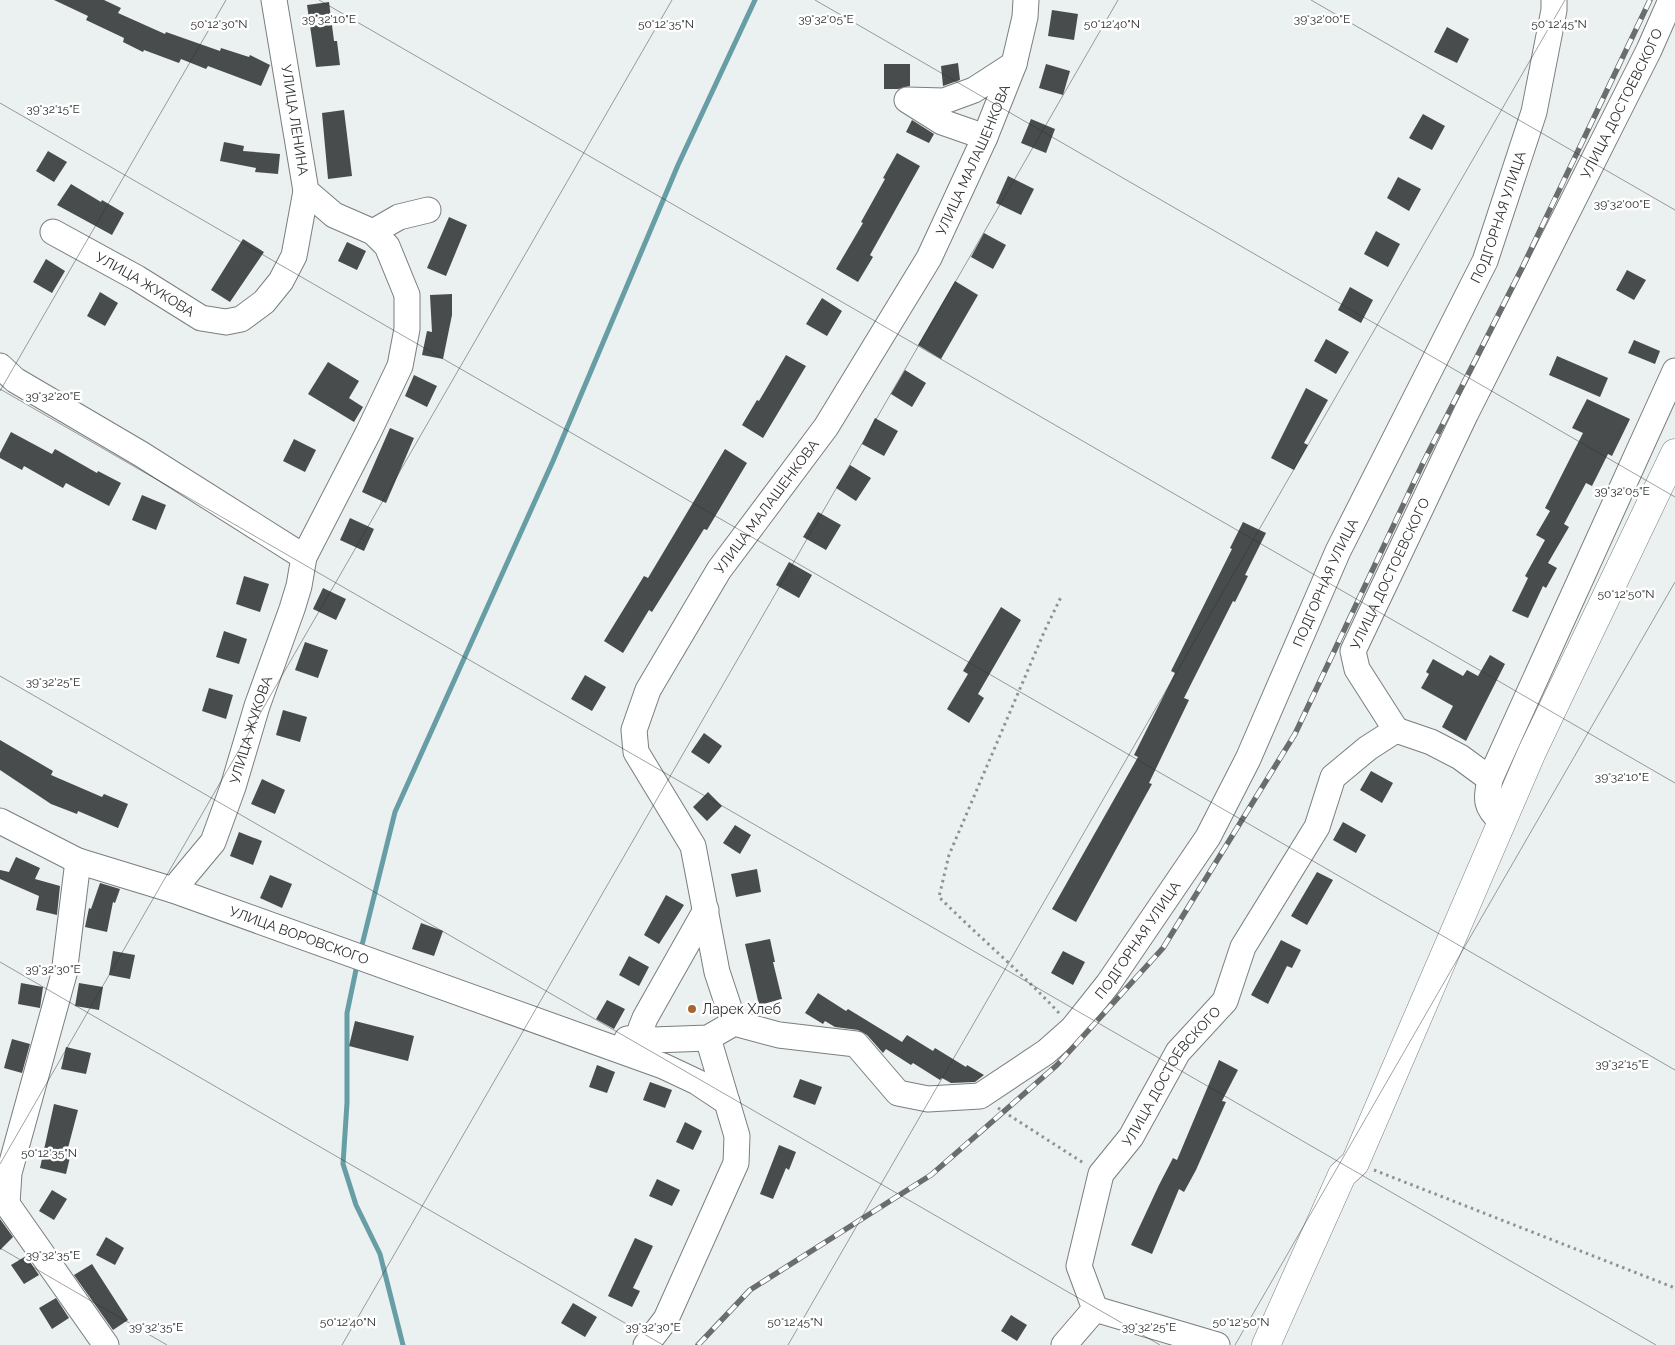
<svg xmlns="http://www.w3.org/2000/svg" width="1675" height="1345" font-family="Raleway,sans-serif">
  <rect width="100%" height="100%" fill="#ebf0f0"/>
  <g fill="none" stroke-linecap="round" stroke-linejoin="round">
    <!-- stream -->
    <path stroke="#679ea5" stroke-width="5" d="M 361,949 L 395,812 L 553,461 L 678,165 L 755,0
      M 357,965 L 347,1013 L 347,1103 L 343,1164 L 356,1205 L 380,1254 L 403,1345"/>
  </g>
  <!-- building -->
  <path fill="#484c4d" d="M 54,0 L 104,0 L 121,8 L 118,13 L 165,34 L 166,32 L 220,51 L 221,48 L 249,57 L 250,55 L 270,65 L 261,86 L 208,66 L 206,69 L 181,59 L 179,63 L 144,50 L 143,52 L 123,42 L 124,38 L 86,20 L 88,16 Z
    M 329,2 L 334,41 L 337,41 L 340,65 L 316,67 L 307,5 Z
    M 1052,10 L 1078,14 L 1074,40 L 1048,36 Z
    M 1447,27 L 1469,39 L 1457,63 L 1434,52 Z
    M 958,63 L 960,80 L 943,86 L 941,66 Z
    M 884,64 L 910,64 L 910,86 L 898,89 L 884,89 Z
    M 1046,64 L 1070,71 L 1063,95 L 1039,88 Z
    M 344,110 L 352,176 L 328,179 L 322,113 Z
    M 1423,114 L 1445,126 L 1432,150 L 1409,138 Z
    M 1031,119 L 1055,129 L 1046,153 L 1021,143 Z
    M 912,120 L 934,134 L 929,143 L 906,132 Z
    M 224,142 L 244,146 L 243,151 L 280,154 L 278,174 L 255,172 L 256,168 L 220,161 Z
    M 48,151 L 67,162 L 54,182 L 36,171 Z
    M 897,153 L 920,166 L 870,255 L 873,257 L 858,282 L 836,269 L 863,223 L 861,222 L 885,179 L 883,178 Z
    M 1008,176 L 1034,189 L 1021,215 L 996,203 Z
    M 1398,177 L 1421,189 L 1409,211 L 1387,198 Z
    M 71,184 L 101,202 L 102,200 L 124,213 L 112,235 L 57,205 Z
    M 449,217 L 467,225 L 446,276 L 427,268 Z
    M 1376,231 L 1400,244 L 1388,267 L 1364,254 Z
    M 984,233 L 1006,245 L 993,269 L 971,257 Z
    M 243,239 L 264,252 L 230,302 L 211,290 Z
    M 347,242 L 366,251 L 357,270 L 338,261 Z
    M 46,259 L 65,271 L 52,293 L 33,282 Z
    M 1627,270 L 1646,280 L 1634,300 L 1616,290 Z
    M 955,281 L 978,295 L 941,359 L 918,345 Z
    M 1350,287 L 1373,300 L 1361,323 L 1338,310 Z
    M 100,292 L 118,303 L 105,326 L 87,316 Z
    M 452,294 L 452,315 L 443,359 L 422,355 L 427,331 L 432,332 L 430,295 Z
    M 822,298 L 842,311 L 827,336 L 806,324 Z
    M 1326,339 L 1349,352 L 1336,374 L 1314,361 Z
    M 1634,340 L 1660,351 L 1655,364 L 1628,353 Z
    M 786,355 L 806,366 L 763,438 L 742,425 L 757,400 L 759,401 Z
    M 1557,356 L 1608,378 L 1600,397 L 1549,375 Z
    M 328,362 L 359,381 L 349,398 L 363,407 L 354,422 L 308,394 Z
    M 905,370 L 926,383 L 912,407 L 891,394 Z
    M 414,375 L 437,386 L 427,407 L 405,396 Z
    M 1306,388 L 1328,400 L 1304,443 L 1308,445 L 1294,470 L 1271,458 Z
    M 1587,399 L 1630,419 L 1612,456 L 1608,454 L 1592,486 L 1586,483 L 1564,524 L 1569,527 L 1548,563 L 1557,568 L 1546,588 L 1543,586 L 1528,618 L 1512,611 L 1528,578 L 1525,576 L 1545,540 L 1536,535 L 1550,511 L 1545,508 L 1583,433 L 1572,428 Z
    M 875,418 L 898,431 L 884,456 L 862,444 Z
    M 390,428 L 414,438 L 386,503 L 362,492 Z
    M 11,432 L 52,454 L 55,449 L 97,473 L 98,471 L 121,483 L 109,506 L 66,483 L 63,488 L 24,466 L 22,470 L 0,458 L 0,453 Z
    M 294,439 L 316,450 L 305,472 L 283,461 Z
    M 725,449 L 747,463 L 707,530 L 704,529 L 652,612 L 649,610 L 623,653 L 604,641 L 644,576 L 648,578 Z
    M 850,465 L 871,478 L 856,501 L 836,488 Z
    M 142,495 L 166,505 L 156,530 L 132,520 Z
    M 818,512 L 841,525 L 826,550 L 803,537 Z
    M 350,518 L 374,529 L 364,551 L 340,540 Z
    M 1243,522 L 1266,533 L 1245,575 L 1248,576 L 1235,602 L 1233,601 L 1184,698 L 1189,700 L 1149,783 L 1152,784 L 1076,922 L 1052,909 L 1138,757 L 1134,755 L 1175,673 L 1171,671 L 1232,549 L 1230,548 Z
    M 789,562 L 812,575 L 799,598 L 776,585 Z
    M 244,576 L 269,584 L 260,612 L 236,604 Z
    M 323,588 L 346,599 L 336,620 L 313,609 Z
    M 1001,607 L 1021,620 L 978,694 L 984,698 L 969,723 L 947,709 L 968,674 L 963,671 Z
    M 224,631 L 247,639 L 239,664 L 216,657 Z
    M 305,642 L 328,650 L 318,678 L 295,670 Z
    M 1490,655 L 1505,664 L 1466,741 L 1442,727 L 1453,706 L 1421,688 L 1429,674 L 1426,672 L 1433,659 L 1463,676 L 1467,670 L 1478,676 Z
    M 585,675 L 606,687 L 592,711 L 571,699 Z
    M 209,688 L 233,695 L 226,719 L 202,711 Z
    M 283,710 L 307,717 L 300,742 L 276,735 Z
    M 704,733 L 722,746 L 709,764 L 691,752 Z
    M 0,740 L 53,771 L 51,775 L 102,797 L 104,794 L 128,804 L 118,828 L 78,811 L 77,814 L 51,804 L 0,770 Z
    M 1371,771 L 1393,783 L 1382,803 L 1360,790 Z
    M 262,779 L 285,790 L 275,814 L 251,804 Z
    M 708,792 L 722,806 L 707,821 L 693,807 Z
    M 1343,822 L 1366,835 L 1356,853 L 1333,840 Z
    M 735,825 L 751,835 L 740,854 L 723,843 Z
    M 239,832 L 262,841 L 253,865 L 230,856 Z
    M 16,857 L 40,868 L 35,879 L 60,886 L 57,915 L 36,910 L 39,896 L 0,879 L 0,870 L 9,872 Z
    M 757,869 L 761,892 L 736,897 L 731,874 Z
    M 1317,872 L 1333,880 L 1307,925 L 1291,916 Z
    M 270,875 L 292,884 L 282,908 L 260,898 Z
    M 100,883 L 120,889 L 115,903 L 113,902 L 107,932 L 85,927 L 89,908 L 91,909 Z
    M 666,895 L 684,905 L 659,944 L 644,935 Z
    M 421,923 L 443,931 L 434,956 L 412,949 Z
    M 770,939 L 775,962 L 773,962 L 782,999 L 759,1005 L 745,944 Z
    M 1281,940 L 1301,950 L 1292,968 L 1287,966 L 1268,1004 L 1251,995 Z
    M 113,951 L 135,955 L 130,979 L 109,975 Z
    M 1063,951 L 1085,962 L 1073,985 L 1051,973 Z
    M 629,956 L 649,967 L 639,986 L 619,975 Z
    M 21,983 L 43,987 L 40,1008 L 18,1004 Z
    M 79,983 L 103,987 L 99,1010 L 75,1006 Z
    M 818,993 L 846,1011 L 848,1009 L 902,1042 L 907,1035 L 933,1051 L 935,1048 L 966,1067 L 967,1065 L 984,1075 L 975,1082 L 951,1083 L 942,1078 L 940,1080 L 913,1063 L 911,1065 L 886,1049 L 883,1053 L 867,1035 L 858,1030 L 835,1027 L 825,1021 L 823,1024 L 805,1013 Z
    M 607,1000 L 625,1009 L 614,1029 L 596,1019 Z
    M 355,1021 L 414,1036 L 408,1061 L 349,1046 Z
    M 12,1039 L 30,1044 L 22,1073 L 4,1068 Z
    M 66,1047 L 91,1053 L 86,1074 L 61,1069 Z
    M 1219,1060 L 1238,1070 L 1222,1101 L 1226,1102 L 1196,1170 L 1184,1192 L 1179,1189 L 1152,1254 L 1131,1245 L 1159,1185 L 1173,1158 L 1177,1160 Z
    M 597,1065 L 615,1072 L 607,1093 L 589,1087 Z
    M 800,1079 L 822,1087 L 815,1105 L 793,1097 Z
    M 650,1082 L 672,1090 L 665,1108 L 643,1100 Z
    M 54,1104 L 78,1110 L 68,1148 L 72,1149 L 66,1174 L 40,1168 Z
    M 685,1122 L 702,1131 L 693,1150 L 676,1142 Z
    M 779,1145 L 796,1152 L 789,1170 L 786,1168 L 773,1199 L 760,1194 Z
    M 657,1179 L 680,1190 L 672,1206 L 649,1196 Z
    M 52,1190 L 67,1199 L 54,1220 L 39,1211 Z
    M 0,1219 L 13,1237 L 0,1250 Z
    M 106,1237 L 124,1248 L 115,1265 L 96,1255 Z
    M 635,1238 L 653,1246 L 633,1288 L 640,1291 L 632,1307 L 608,1296 Z
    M 26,1256 L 39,1275 L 24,1284 L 11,1265 Z
    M 92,1264 L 128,1320 L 113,1330 L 74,1275 Z
    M 56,1298 L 69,1318 L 52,1329 L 39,1308 Z
    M 573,1303 L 597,1317 L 585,1337 L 561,1323 Z
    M 1011,1315 L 1027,1325 L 1017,1341 L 1001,1331 Z"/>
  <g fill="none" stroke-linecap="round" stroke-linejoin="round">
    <defs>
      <g id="minor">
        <path d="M 985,137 L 942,122 L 907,100 L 944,101 L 974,90 L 1014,64"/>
        <path id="s1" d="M 53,232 L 137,278 L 201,318 L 226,322 L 241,319 L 264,302 L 281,281 L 294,256 L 306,191"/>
        <path d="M 373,232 L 399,217 L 428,210"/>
        <path d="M 0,366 L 15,380 L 141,454 L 304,557 L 368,433 L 400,366 L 407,329 L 407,295 L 387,246 L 373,232 L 334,215 L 306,191 L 274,0"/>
        <path d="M 1396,730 L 1431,742 L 1460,757 L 1490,779"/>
        <path id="s2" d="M 0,821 L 78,861 L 173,890 L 663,1066 L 697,1082 L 727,1102"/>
        <path d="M 1502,822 C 1485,807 1486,801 1490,779 L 1675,371"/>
        <path id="s3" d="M 173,890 L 213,842 L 233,787 L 257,706 L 292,609 L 299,586 L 304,557"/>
        <path id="s4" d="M 734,1023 L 717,972 L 693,846 L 636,752 L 634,730 L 648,690 L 719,570 L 826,427 L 929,258 L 985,137 L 1014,64 L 1025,17 L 1026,0"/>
        <path id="s5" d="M 644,1036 L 653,1040 L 708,1038 L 734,1023 L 779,1035 L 856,1044 L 898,1093 L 928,1099 L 980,1096 L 1046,1052 L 1073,1028 L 1108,984 L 1208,837 L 1248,759 L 1338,551 L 1485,261 L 1534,112 L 1554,10 L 1554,0"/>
        <path d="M 627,1039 L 644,1036 L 641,1028 L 645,1018 L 706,910"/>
        <path d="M 0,1194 L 106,1345"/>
        <path d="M 7,1204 L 9,1173 L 64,974 L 78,861"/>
        <path d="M 1095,1309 L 1217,1345"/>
        <path d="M 646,1345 L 666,1319 L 736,1163 L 737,1136 L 708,1038"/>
        <path id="s6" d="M 1064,1345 L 1095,1309 L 1079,1266 L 1101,1174 L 1131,1137 L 1178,1052 L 1225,1001 L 1243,947 L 1317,827 L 1333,777 L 1368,748 L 1396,730 L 1357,669 L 1353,651 L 1466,413 L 1649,50 L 1671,0"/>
      </g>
      <path id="major" d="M 1266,1345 L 1342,1175 L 1355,1163 L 1532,752 L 1675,453"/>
    </defs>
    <!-- minor casing -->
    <use href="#minor" stroke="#797e7f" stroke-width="27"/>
    <!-- major casing -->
    <use href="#major" stroke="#797e7f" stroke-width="29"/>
    <!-- path -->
    <path stroke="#8f9292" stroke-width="3" stroke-dasharray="2.5 4" stroke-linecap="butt" d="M 1059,1013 C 1021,972 978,936 939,897 L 949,855 L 1045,630 L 1062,595
      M 998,1108 L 1085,1164
      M 1374,1170 L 1675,1288"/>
    <!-- minor -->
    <use href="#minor" stroke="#fff" stroke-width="25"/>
    <!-- major -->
    <use href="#major" stroke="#fff" stroke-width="28"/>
    <defs>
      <path id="rail" d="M 698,1345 L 750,1290 L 931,1175 L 1057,1065 L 1163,948 L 1295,734 L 1423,463 L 1523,266 L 1650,0"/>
    </defs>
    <!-- rail casing -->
    <use href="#rail" stroke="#6a6d6d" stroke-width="5.5"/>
    <!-- rail -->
    <use href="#rail" stroke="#fff" stroke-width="4" stroke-dasharray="11" stroke-linecap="butt"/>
  </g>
  <!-- ticks -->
  <path fill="none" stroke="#2e3030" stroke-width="1" stroke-opacity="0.45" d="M 319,0 L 1675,783M 815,0 L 1675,497M 1311,0 L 1675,210M 0,103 L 1675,1070M 0,389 L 1656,1345M 0,391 L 226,0M 0,676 L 1160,1345M 0,962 L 663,1345M 0,1164 L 672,0M 0,1248 L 167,1345M 342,1345 L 1118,0M 788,1345 L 1565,0M 1235,1345 L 1675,582"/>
  <!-- markers -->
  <circle fill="#a76531" stroke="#fff" stroke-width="2" cx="692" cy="1009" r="5"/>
  <g text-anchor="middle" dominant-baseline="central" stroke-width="5" stroke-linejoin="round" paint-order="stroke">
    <!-- street labels -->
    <g font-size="14" fill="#2e3030" stroke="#fff">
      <text stroke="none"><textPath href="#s6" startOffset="1432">УЛИЦА ДОСТОЕВСКОГО</textPath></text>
      <text transform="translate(295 120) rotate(81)">УЛИЦА ЛЕНИНА</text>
      <text stroke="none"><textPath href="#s4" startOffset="980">УЛИЦА МАЛАШЕНКОВА</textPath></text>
      <text stroke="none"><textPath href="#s5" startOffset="1401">ПОДГОРНАЯ УЛИЦА</textPath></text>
      <text stroke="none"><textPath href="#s1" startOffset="106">УЛИЦА ЖУКОВА</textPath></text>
      <text stroke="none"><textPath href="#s4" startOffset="575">УЛИЦА МАЛАШЕНКОВА</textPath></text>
      <text stroke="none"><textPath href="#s6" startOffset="908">УЛИЦА ДОСТОЕВСКОГО</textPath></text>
      <text stroke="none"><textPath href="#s5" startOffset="996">ПОДГОРНАЯ УЛИЦА</textPath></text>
      <text stroke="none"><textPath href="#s3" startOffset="181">УЛИЦА ЖУКОВА</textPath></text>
      <text stroke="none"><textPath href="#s2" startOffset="321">УЛИЦА ВОРОВСКОГО</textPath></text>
      <text stroke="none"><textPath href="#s5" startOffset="591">ПОДГОРНАЯ УЛИЦА</textPath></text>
      <text stroke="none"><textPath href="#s6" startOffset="309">УЛИЦА ДОСТОЕВСКОГО</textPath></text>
    </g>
    <!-- poi labels -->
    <g font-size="14" fill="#2e3030" stroke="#fff" text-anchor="start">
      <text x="702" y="1009">Ларек Хлеб</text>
    </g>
  </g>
  <g font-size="12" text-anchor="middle" fill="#2e3030" stroke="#fff" stroke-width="5" stroke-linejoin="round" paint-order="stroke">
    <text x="329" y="23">39°32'10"E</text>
    <text x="1322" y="23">39°32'00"E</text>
    <text x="826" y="23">39°32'05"E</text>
    <text x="219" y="28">50°12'30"N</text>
    <text x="666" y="28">50°12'35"N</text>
    <text x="1112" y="28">50°12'40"N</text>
    <text x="1559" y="28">50°12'45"N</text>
    <text x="53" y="113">39°32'15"E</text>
    <text x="1622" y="208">39°32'00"E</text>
    <text x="53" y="400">39°32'20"E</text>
    <text x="1622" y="495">39°32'05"E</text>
    <text x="1626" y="598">50°12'50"N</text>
    <text x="53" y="686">39°32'25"E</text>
    <text x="1622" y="781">39°32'10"E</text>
    <text x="53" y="973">39°32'30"E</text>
    <text x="1622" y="1068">39°32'15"E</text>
    <text x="49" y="1157">50°12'35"N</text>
    <text x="53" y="1259">39°32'35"E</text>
    <text x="348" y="1326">50°12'40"N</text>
    <text x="795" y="1326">50°12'45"N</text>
    <text x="1241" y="1326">50°12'50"N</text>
    <text x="156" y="1331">39°32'35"E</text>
    <text x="653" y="1331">39°32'30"E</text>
    <text x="1149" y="1331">39°32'25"E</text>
  </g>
</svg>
